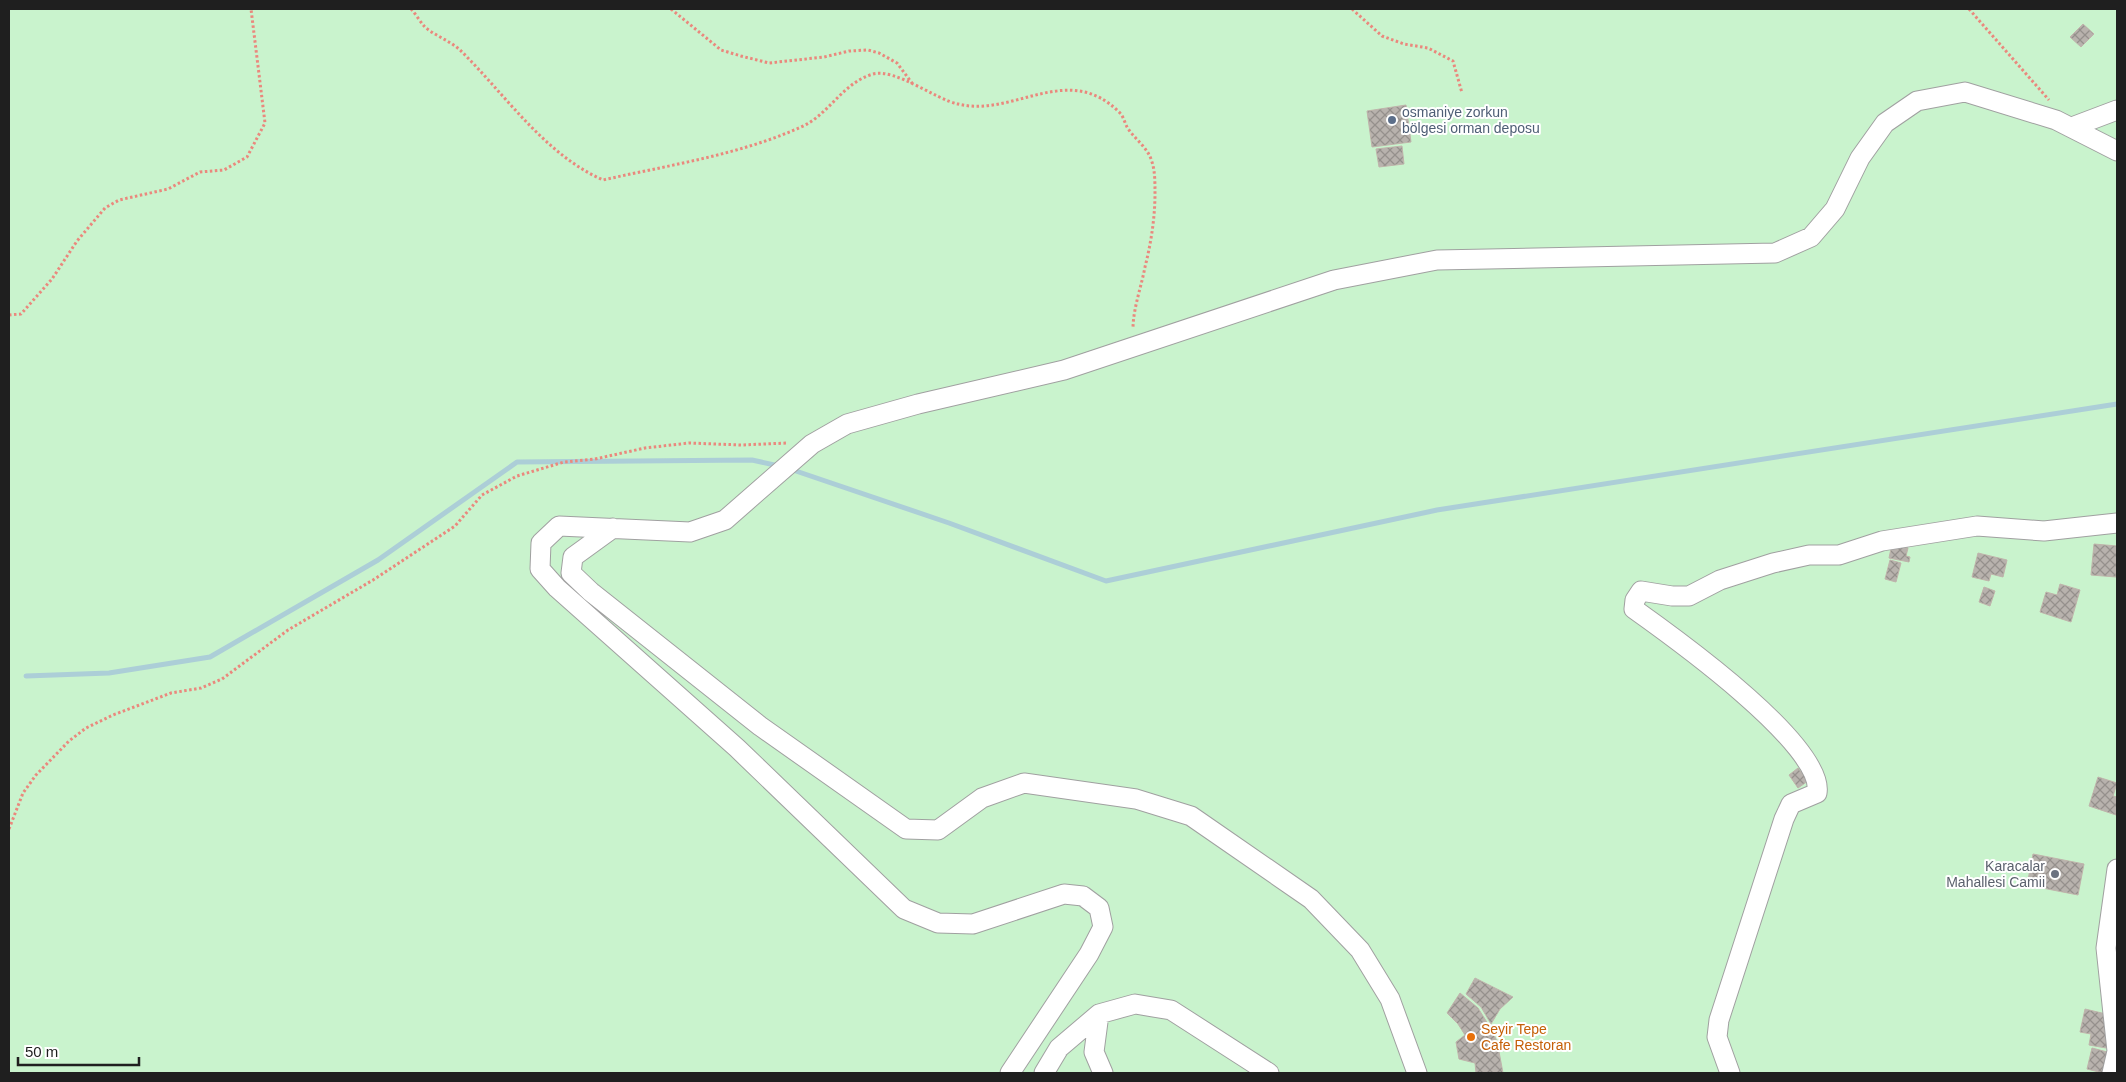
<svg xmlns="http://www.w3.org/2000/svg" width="2126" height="1082" font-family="Arial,sans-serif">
  <defs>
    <pattern id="building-cross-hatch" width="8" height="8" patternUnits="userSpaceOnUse" patternTransform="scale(1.25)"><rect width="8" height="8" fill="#b8b2ad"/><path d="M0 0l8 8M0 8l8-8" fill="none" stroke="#95908c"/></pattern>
  </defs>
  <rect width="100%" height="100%" fill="#efece7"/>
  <!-- park -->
  <path fill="#c9f3cd" d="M 9,9 L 2117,9 L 2117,1073 L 9,1073 Z"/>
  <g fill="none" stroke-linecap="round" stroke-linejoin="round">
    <!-- stream -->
    <path stroke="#acced7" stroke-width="5" d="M 790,469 L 949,523 L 1106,581 L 1437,510 L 2117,404
      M 26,676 L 109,673 L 210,657 L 378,560 L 517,462 L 752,460 L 779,466"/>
  </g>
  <!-- building -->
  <path fill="url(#building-cross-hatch)" stroke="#bfb4ab" d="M 2083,24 L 2094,34 L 2081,47 L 2070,37 Z
    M 1406,105 L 1411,142 L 1372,147 L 1367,111 Z
    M 1402,146 L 1404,164 L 1379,167 L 1376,149 Z
    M 1892,544 L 1908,548 L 1906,556 L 1910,557 L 1909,562 L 1889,558 Z
    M 2094,544 L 2117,546 L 2116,577 L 2091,575 Z
    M 1978,553 L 2007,560 L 2003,577 L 1991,574 L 1989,581 L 1972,577 Z
    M 1890,560 L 1901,563 L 1896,582 L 1885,579 Z
    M 2060,584 L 2080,590 L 2071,622 L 2040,612 L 2046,592 L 2057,595 Z
    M 1984,587 L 1995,591 L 1990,606 L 1979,602 Z
    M 1798,768 L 1808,781 L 1798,788 L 1789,775 Z
    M 2098,777 L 2117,783 L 2113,796 L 2117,797 L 2116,815 L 2089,806 Z
    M 2033,854 L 2084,864 L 2078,895 L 2027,885 Z
    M 1475,978 L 1513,997 L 1500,1009 L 1491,1024 L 1481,1007 L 1466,994 Z
    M 1460,993 L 1478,1008 L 1488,1024 L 1497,1041 L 1503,1073 L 1476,1073 L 1475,1063 L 1459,1059 L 1456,1042 L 1465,1035 L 1458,1024 L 1447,1013 Z
    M 2085,1009 L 2106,1014 L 2104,1023 L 2111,1025 L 2106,1048 L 2089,1045 L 2091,1034 L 2080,1032 Z
    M 2092,1048 L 2111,1053 L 2103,1073 L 2087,1069 Z"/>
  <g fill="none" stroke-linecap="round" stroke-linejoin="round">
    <defs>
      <path id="minor" d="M 2072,127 L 2117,110
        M 613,528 L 573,557 L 571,573 L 591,592 L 760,726 L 906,829 L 938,830 L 982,798 L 1024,783 L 1136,799 L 1191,816 L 1311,899 L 1360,950 L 1390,999 L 1417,1073
        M 1099,1014 L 1094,1052 L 1103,1073
        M 1010,1073 L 1089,954 L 1103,927 L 1099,908 L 1083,896 L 1064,894 L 973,924 L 938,923 L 904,909 L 737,748 L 557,588 L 540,569 L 541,543 L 559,526 L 690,532 L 725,520 L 812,444 L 847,424 L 918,404 L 1064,370 L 1334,280 L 1437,260 L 1775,253 L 1811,237 L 1835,209 L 1860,158 L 1885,123 L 1917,101 L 1965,92 L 2056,120 L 2117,151
        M 1044,1073 L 1059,1048 L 1099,1014 L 1135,1004 L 1171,1010 L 1269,1073
        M 1730,1073 L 1717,1037 L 1719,1020 L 1784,819 L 1791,804 L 1817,793 C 1826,746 1672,636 1634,609 L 1635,600 L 1641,591 L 1672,596 L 1689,596 L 1720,580 L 1773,563 L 1809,555 L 1839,555 L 1882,541 L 1977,526 L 2044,531 L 2117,523
        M 2112,1073 L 2117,1051 L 2106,948 L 2117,869"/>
    </defs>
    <!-- minor casing -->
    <use href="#minor" stroke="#a0a0a0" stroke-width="21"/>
    <!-- path -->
    <path stroke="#ea887d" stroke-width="3" stroke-dasharray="2.5 2.5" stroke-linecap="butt" d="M 411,9 C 416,14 420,22 425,27 C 435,36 449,40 460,50 C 505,94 544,154 603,180 C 669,165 739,155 801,127 C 829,115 842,83 873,74 C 895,68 935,99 958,104 C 1014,118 1068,60 1120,113 C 1124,117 1125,125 1129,130 C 1137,141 1148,148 1152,162 C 1155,171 1155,183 1155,193 C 1155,218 1151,243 1145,267 C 1141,288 1133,309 1133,329
      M 671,9 L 721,50 L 741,56 L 769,63 L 824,57 L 849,51 L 868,50 L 879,53 L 897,63 L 912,83
      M 1352,9 L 1382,36 L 1404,44 L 1428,48 L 1453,61 L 1462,93
      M 1969,9 L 2049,100
      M 9,315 L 21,314 L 52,279 L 77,241 L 105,208 L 119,200 L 168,189 L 200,172 L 224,170 L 247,157 L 265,123 L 251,9
      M 9,829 L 23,793 L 36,775 L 69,741 L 86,728 L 113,715 L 171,693 L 201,688 L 222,679 L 288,630 L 373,580 L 455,526 L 482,495 L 517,476 L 564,462 L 595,459 L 645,448 L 689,443 L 741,445 L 788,443"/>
    <!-- minor -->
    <use href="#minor" stroke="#fff" stroke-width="19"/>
  </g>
  <!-- markers -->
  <circle fill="#5c6f8a" stroke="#fff" stroke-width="2" cx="1392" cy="120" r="5"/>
  <circle fill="#6b7280" stroke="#fff" stroke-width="2" cx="2055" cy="874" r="5"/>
  <circle fill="#e8710a" stroke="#fff" stroke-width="2" cx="1471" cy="1037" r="5"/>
  <g text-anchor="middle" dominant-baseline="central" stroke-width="4" stroke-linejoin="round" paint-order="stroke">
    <!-- service labels -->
    <g font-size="14" fill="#4e5e75" stroke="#fff" text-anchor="start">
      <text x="1402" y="112">osmaniye zorkun<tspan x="1402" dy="16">bölgesi orman deposu</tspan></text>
    </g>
    <!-- worship labels -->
    <g font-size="14" fill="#5b616d" stroke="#fff" text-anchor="end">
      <text x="2045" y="866">Karacalar<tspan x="2045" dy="16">Mahallesi Camii</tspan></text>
    </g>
    <!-- food labels -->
    <g font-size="14" fill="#c56008" stroke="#fff" text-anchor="start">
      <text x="1481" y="1029">Seyir Tepe<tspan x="1481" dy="16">Cafe Restoran</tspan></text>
    </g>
  </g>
  <!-- border -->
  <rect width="2126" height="1082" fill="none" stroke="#1f1f1f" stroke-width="20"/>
  <!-- scale -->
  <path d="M18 1057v8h121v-8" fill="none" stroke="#1f1f1f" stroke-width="2.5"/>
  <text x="25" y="1057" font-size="15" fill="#1f1f1f" stroke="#ffffff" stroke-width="4" paint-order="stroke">50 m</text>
</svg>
